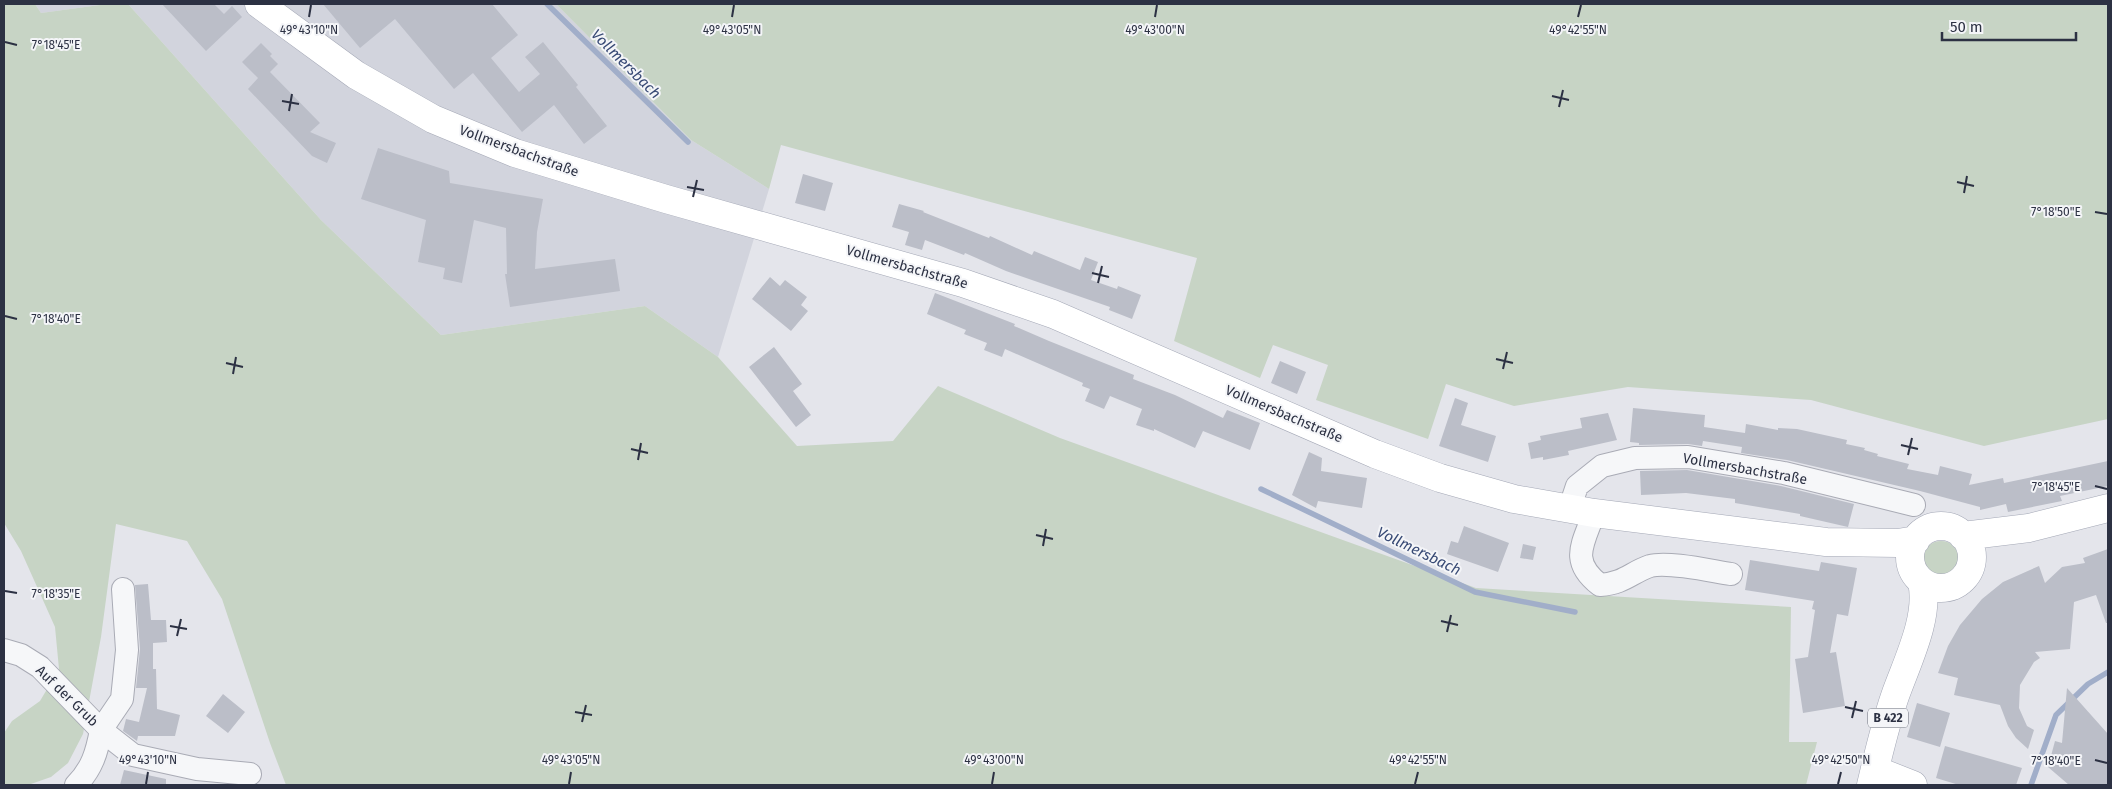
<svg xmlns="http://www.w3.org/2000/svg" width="2112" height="789" font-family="'Fira Sans',sans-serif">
  <rect width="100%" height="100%" fill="#e4e5eb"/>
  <!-- built -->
  <path fill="#d2d4dd" d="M 35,4 L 107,4 L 41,13 Z
    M 128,4 L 556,4 L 691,140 L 769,189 L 718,357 L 645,306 L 441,335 L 321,220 Z"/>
  <!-- green -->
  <path fill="#c7d4c5" d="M 4,4 L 35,4 L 41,13 L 107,4 L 128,4 L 321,220 L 441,335 L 645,306 L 718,357 L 797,446 L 893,441 L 938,386 L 1060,438 L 1476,588 L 1791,607 L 1789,742 L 1817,742 L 1806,785 L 286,785 L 270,743 L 222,599 L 187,541 L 116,524 L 101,637 L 83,734 L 68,763 L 51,777 L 28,785 L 4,785 L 4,733 L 12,721 L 40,701 L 59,669 L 55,627 L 21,551 L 4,523 Z
    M 556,4 L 2108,4 L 2108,419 L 1984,446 L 1811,400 L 1628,387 L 1514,406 L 1446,384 L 1428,439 L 1316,400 L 1328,365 L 1273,345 L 1260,378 L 1174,341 L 1197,258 L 781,145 L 769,189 L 691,140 Z
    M1923 559a18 18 0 1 1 36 0a18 18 0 1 1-36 0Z"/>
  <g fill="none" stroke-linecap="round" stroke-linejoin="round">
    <!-- stream -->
    <path stroke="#a1aec9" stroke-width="5.5" d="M 547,4 L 688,142
      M 1261,489 L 1475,592 L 1575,612
      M 2031,785 L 2056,715 L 2088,684 L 2108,672"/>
  </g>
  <!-- building -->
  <path fill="#bbbec8" d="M 162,4 L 214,4 L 224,14 L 232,6 L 242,17 L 206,51 Z
    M 323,4 L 492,4 L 518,35 L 491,58 L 519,92 L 540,74 L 525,57 L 543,42 L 578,85 L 576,87 L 607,126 L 584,144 L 554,105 L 522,132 L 473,73 L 454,89 L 395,19 L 360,48 Z
    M 261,43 L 272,54 L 270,56 L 278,64 L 270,72 L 320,123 L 310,132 L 336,143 L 327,163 L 312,156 L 248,89 L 258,78 L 242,62 Z
    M 378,148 L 449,171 L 450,183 L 543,199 L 537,232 L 535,269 L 615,259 L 620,291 L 510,307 L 505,274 L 507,274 L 506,228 L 474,220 L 462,283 L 443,279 L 445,268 L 418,262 L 426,220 L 361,199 Z
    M 803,174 L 833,183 L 825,211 L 795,203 Z
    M 899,204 L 924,211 L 923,212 L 989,238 L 990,236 L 1032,255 L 1034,251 L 1080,270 L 1085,257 L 1098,262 L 1091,280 L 1117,289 L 1118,286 L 1141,295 L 1132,319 L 1109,310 L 1110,307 L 1006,271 L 965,253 L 964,255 L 925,240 L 922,250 L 905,245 L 909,232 L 892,227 Z
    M 770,277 L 780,286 L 785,280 L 807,297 L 801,305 L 808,311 L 791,331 L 752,299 Z
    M 935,293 L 1015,324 L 1014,326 L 1049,341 L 1134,375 L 1133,379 L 1175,395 L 1223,418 L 1227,410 L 1260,423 L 1250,450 L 1203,431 L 1195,448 L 1154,429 L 1154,431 L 1136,425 L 1142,409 L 1110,396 L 1104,409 L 1085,401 L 1090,389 L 1082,386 L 1083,383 L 1005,349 L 1002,357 L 984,350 L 987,343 L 964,334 L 966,330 L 927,314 Z
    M 774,347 L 802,384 L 793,391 L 811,415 L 796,427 L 749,367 Z
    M 1280,361 L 1306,372 L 1297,394 L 1271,383 Z
    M 1455,398 L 1468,403 L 1461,425 L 1496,436 L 1488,462 L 1439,446 Z
    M 1633,408 L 1705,415 L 1704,427 L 1745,433 L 1746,424 L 1778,430 L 1778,428 L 1797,429 L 1847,440 L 1846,444 L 1865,448 L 1864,450 L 1878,454 L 1877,456 L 1909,464 L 1907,469 L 1938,475 L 1940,466 L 1972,474 L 1969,485 L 2003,478 L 2004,483 L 2108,461 L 2108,486 L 2060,496 L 2062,501 L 2008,512 L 2006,504 L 1980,510 L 1980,507 L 1920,491 L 1787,460 L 1741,453 L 1742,447 L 1703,441 L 1702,446 L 1688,444 L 1639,445 L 1639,443 L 1630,442 Z
    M 1608,413 L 1617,440 L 1568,451 L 1569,455 L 1543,460 L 1543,457 L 1531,459 L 1528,443 L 1541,440 L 1540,436 L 1582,428 L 1580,418 Z
    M 1309,452 L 1322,458 L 1321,471 L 1367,478 L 1362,508 L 1318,501 L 1316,508 L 1292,495 Z
    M 1687,470 L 1781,486 L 1854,504 L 1848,527 L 1800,516 L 1800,514 L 1735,503 L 1735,499 L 1686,493 L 1641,495 L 1640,471 Z
    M 1464,526 L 1509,543 L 1498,572 L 1447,554 L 1451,541 L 1458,543 Z
    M 1523,544 L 1536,547 L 1533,560 L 1520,558 Z
    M 2108,549 L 2108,623 L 2106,623 L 2096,595 L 2074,602 L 2070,649 L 2035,652 L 2040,658 L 2034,662 L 2020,685 L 2019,708 L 2027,726 L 2034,730 L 2028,749 L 2016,738 L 2008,726 L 2000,705 L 1954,695 L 1958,678 L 1938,673 L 1948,646 L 1960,625 L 1982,599 L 2003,582 L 2039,566 L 2045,583 L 2062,567 L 2085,563 L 2083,558 Z
    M 1750,560 L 1819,571 L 1821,562 L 1857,568 L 1848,616 L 1837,614 L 1830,653 L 1836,652 L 1845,706 L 1803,713 L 1795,659 L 1808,657 L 1815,610 L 1812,609 L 1814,601 L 1745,590 Z
    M 148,584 L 151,620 L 166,620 L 167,642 L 153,643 L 153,669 L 156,669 L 157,709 L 180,715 L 175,736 L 138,736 L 137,741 L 123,731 L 126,719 L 139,722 L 147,688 L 136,688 L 140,649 L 135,585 Z
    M 2067,688 L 2108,734 L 2108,785 L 2069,785 L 2048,767 L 2055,741 L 2062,743 Z
    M 223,694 L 245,712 L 228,733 L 206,716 Z
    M 1917,703 L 1950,713 L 1940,747 L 1907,737 Z
    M 1945,746 L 2022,768 L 2016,785 L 1959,785 L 1936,778 Z
    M 124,770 L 166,779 L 166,785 L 120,785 Z"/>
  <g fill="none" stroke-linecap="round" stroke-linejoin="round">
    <defs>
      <path id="minor" d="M 1569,510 L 1577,486 L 1602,466 L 1635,458 L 1688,457 L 1784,473 L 1914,505
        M 1594,513 C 1583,544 1569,561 1600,585 C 1625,583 1630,573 1650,566 C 1668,561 1711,571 1731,574
        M 123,589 L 127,650 L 122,699 L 101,730 L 133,755 L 197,769 L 250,774
        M 4,650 L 21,655 L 40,667 L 101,730 C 97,752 92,769 76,785"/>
      <path id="major" d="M 259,4 L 356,75 L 433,119 L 515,153 L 666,199 L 963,283 L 1053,314 L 1375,454 L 1440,478 L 1514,499 L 1594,513 L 1826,542 L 1898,543 L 1916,540
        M1910 557a31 31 0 1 1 62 0a31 31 0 1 1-62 0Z
        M 1963,536 L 2029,528 L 2108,508
        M 1875,770 L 1913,785
        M 1871,785 C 1878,756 1885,725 1895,696 C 1907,662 1930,617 1922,582"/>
    </defs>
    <!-- minor casing -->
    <use href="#minor" stroke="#a9abb5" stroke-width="24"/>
    <!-- major casing -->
    <use href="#major" stroke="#a4a8b6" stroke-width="29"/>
    <!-- minor -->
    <use href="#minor" stroke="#f6f7f9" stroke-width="22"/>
    <!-- major -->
    <use href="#major" stroke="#fff" stroke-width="28"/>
  </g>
  <!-- ticks -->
  <path fill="none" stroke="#2c3143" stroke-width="2" d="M 309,17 L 311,5M 732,17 L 734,5M 1155,17 L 1157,5M 1578,17 L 1581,5M 5,42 L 17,45M 1552,96 L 1569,100M 282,101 L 299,104M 1559,107 L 1563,90M 289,111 L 292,94M 1957,182 L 1974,186M 687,187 L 704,190M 1964,193 L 1967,176M 693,197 L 697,180M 2095,212 L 2107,214M 1092,273 L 1109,277M 1098,283 L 1102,266M 5,316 L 17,319M 1496,359 L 1513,363M 226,363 L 243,367M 1503,369 L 1507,352M 233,374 L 236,357M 1901,445 L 1918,449M 631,449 L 648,453M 1908,455 L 1912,438M 638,460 L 641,443M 2095,486 L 2107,489M 1036,535 L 1053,539M 1043,546 L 1046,529M 5,591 L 17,593M 1441,621 L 1458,625M 170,626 L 187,629M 1447,632 L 1451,615M 177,636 L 181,619M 1845,707 L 1863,711M 575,712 L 592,715M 1852,718 L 1856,701M 582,722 L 586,705M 2095,760 L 2107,763M 146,784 L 148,772M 569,784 L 571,772M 992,784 L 994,772M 1415,784 L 1418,772M 1838,784 L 1841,772"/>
  <g text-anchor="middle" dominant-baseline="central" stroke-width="4" stroke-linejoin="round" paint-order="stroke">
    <!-- shield labels -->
    <rect fill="#f4f5f8" stroke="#686c79" stroke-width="1" x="1868" y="708.5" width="40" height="19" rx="4"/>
    <g font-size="12" font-weight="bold" fill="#2c3143">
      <text x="1888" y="718">B 422</text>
    </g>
    <!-- street labels -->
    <g font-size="14" fill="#2c3143" stroke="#f4f5f8">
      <text transform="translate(519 151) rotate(20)">Vollmersbachstraße</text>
      <text transform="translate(907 267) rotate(16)">Vollmersbachstraße</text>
      <text transform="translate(1284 414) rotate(23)">Vollmersbachstraße</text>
      <text transform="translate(1745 469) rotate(10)">Vollmersbachstraße</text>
      <text transform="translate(67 696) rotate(44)">Auf der Grub</text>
    </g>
    <!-- water labels -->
    <g font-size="15" font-style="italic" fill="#384a75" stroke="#f4f5f8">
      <text transform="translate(626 64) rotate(45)">Vollmersbach</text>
      <text transform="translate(1419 551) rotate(26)">Vollmersbach</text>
    </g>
  </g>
  <g font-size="12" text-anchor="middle" fill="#2c3143" stroke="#f4f5f8" stroke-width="4" stroke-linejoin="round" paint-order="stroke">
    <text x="309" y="34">49°43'10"N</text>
    <text x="732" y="34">49°43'05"N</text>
    <text x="1155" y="34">49°43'00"N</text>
    <text x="1578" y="34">49°42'55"N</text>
    <text x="56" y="49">7°18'45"E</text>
    <text x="2056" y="216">7°18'50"E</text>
    <text x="56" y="323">7°18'40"E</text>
    <text x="2056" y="491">7°18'45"E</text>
    <text x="56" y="598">7°18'35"E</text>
    <text x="148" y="764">49°43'10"N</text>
    <text x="571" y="764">49°43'05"N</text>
    <text x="994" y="764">49°43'00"N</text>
    <text x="1418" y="764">49°42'55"N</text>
    <text x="1841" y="764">49°42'50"N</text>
    <text x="2056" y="765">7°18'40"E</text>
  </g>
  <!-- border -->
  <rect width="2112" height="789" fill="none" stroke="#2c3143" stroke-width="10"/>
  <!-- scale -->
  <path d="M1942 32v8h134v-8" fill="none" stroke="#2c3143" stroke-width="2.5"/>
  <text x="1950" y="32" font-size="15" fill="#2c3143" stroke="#f4f5f8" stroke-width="4" paint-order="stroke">50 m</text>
</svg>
